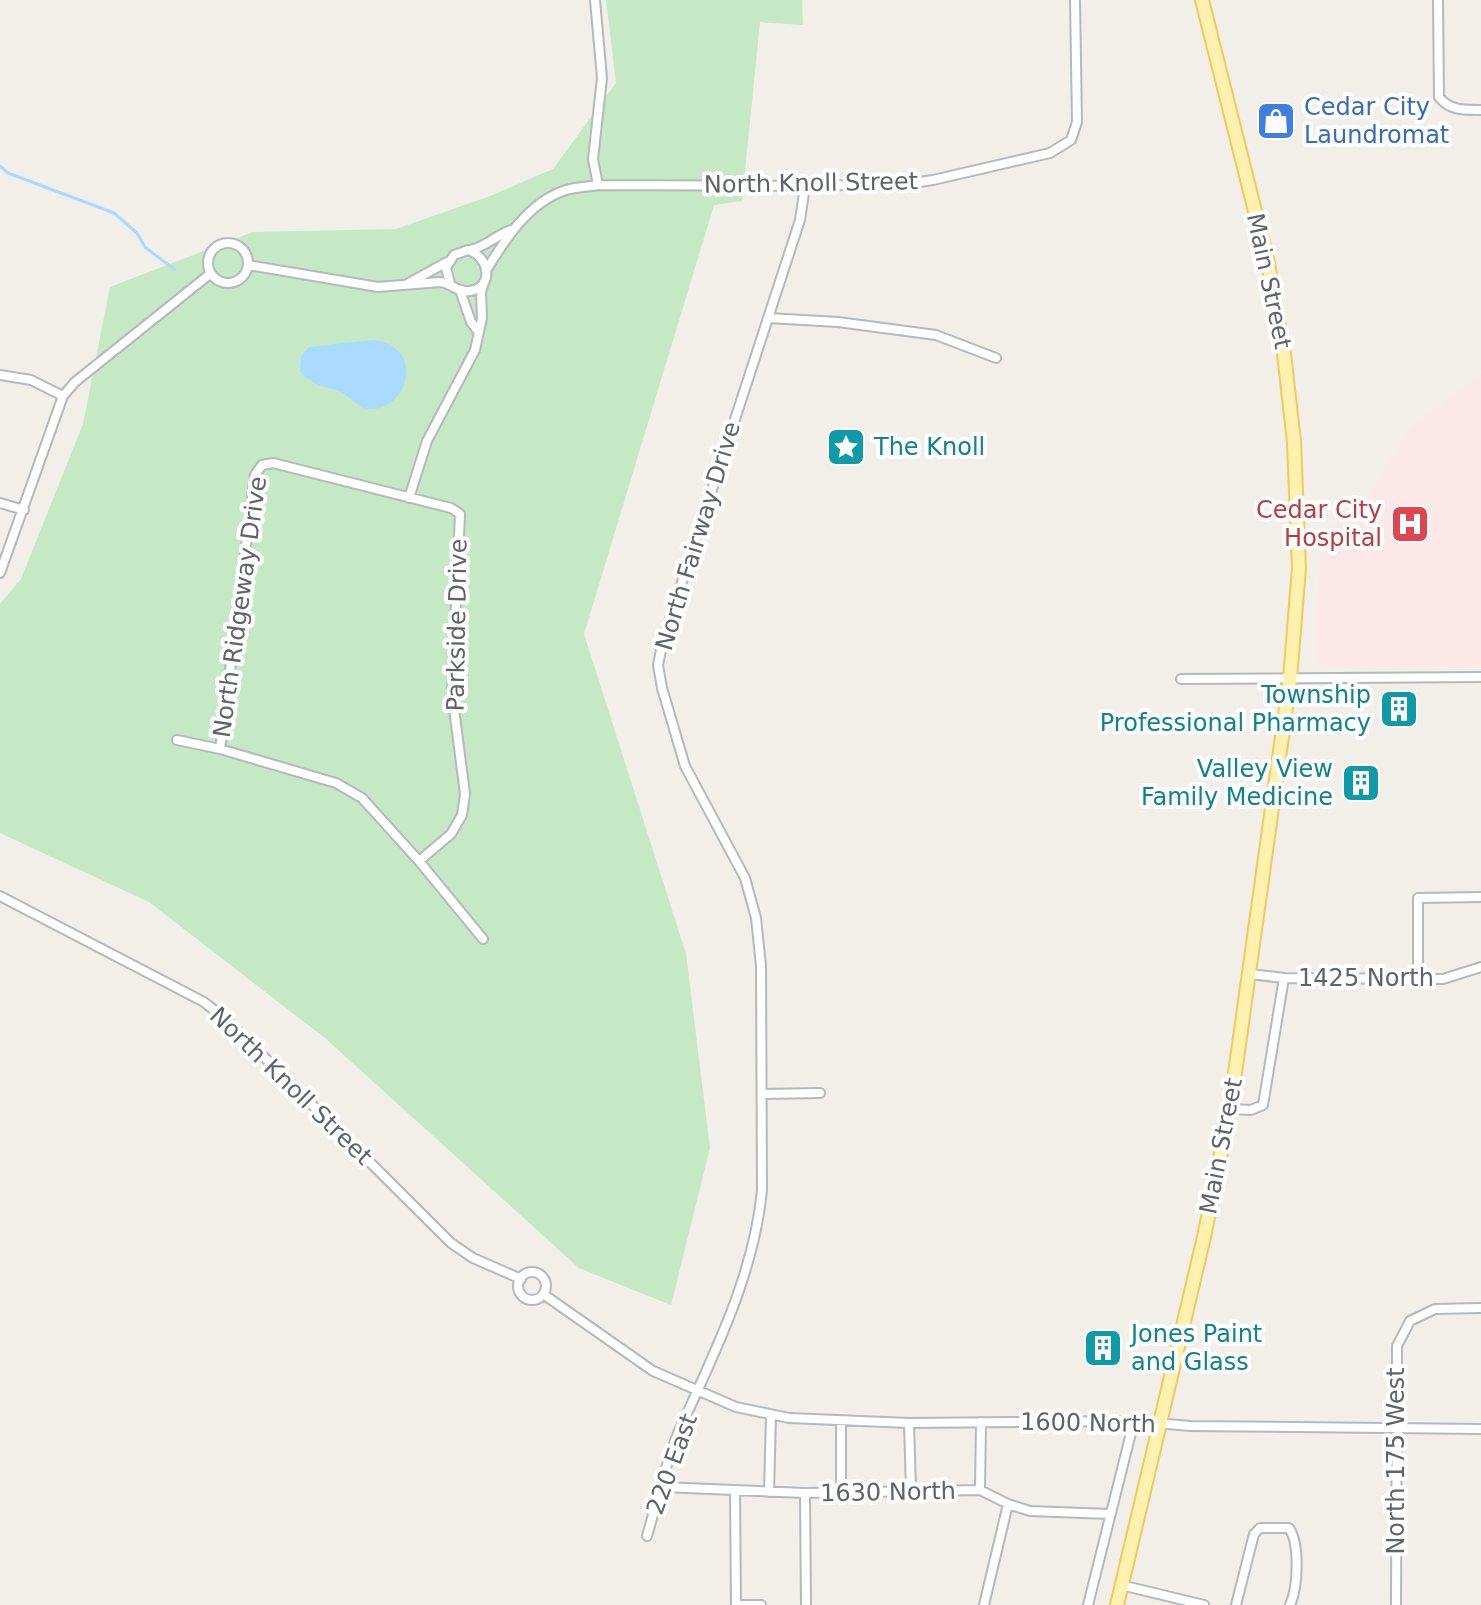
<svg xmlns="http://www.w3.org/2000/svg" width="1481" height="1605" font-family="'DejaVu Sans',sans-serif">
  <rect width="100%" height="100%" fill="#f1efe8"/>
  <!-- medical -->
  <path fill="#fce8e6" d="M 1481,375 L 1481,666 L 1336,668 L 1322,664 L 1315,655 L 1321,531 L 1356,516 L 1412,427 Z"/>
  <!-- green -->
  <path fill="#c5e8c5" d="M 606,0 L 802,0 L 803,25 L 760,22 L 742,201 L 714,205 L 584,634 L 686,954 L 710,1148 L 671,1305 L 579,1268 L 325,1038 L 149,902 L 0,833 L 0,604 L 21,579 L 83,424 L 110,287 L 253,232 L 396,229 L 490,196 L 553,169 L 616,83 Z"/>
  <!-- water -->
  <path fill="#aadaff" d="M 374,340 C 426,347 408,410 371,409 C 356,409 351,395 338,391 C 322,385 312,386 300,371 L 301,356 L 309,347 Z"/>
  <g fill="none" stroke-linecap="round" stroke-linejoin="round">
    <!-- stream -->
    <path stroke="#aadaff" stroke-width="3" d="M 0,166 L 8,173 L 114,213 L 137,233 L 145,247 L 175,270"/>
    <defs>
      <path id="street" d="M 595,0 L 602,78 L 593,159 L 598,185
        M 1438,0 L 1439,97 C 1450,111 1464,110 1481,110
        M208 263a20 20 0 1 1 40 0a20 20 0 1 1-40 0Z
        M 470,250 C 486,247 496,235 511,230
        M 248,265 L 378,287 L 440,282 C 451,283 458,293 470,291 C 495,287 489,256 468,250 L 454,255 L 446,268 L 450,283
        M 487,269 C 506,238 529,202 566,190 C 576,187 588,187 598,185 L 805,186 L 906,184 L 933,180 L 1050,153 L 1071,140 L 1077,122 L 1075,0
        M 407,284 L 447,262
        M 460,290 L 471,322 L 477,330
        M 768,318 L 838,322 L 936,335 L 996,358
        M 0,375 L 31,380 L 63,396
        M 409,498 L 427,441 L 475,350 L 482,318 L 481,292 L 484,282
        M 0,503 L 24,510
        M 0,573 L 63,396 L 75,382 L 210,274
        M 1181,679 L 1481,677
        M 177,740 L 220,749 L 336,783 L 362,798 L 419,861 L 483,939
        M 220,749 L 255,475 L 262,465 L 273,463 L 451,508 L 460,514 L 452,693 L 465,794 L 462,815 L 451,834 L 419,861
        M 0,896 L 204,1002 L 230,1023 L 451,1243 L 473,1258 L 521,1279
        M 1250,974 L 1284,978 L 1443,979 L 1481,967
        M 1418,979 L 1418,898 L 1481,897
        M 762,1094 L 820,1093
        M 1230,1109 L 1251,1110 L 1263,1105 L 1284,978
        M518 1286a14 14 0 1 1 28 0a14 14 0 1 1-28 0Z
        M 543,1294 L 653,1371 L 736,1407 L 789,1418 L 909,1423 L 1134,1421 L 1190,1426 L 1481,1429
        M 841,1422 L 841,1493
        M 909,1423 L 911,1490
        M 662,1487 L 805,1493 L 980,1490 L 1008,1504 L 1030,1511 L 1110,1514
        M 980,1490 L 981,1422
        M 735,1491 L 736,1605 L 761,1605
        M 769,1492 L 771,1416
        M 805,1493 L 806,1605
        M 647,1536 C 657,1502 665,1464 679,1431 C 714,1354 754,1275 762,1190 L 761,966 L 756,918 L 745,878 L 685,766 L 662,688 L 658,665 L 663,640 L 800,220 L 805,186
        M 1121,1585 L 1204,1605
        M 984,1605 L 1008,1504
        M 1088,1605 L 1134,1421
        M 1236,1605 L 1254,1534 L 1260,1528 L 1289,1528 C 1300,1544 1298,1588 1290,1605
        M 1396,1605 L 1397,1346 L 1410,1321 L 1435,1309 L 1481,1308"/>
      <path id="primary" d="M 1117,1605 L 1204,1237 L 1230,1109 L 1290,679 L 1299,568 L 1294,442 L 1284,354 L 1268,263 L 1202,0"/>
    </defs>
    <!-- street casing -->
    <use href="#street" stroke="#b5b8bc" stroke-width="12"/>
    <!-- primary casing -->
    <use href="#primary" stroke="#f2c960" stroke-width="16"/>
    <!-- street -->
    <use href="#street" stroke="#fff" stroke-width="8"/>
    <!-- primary -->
    <use href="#primary" stroke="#fff2af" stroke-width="12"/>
  </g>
  <!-- icons -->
  <defs>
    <symbol id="shop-square" viewBox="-11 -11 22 22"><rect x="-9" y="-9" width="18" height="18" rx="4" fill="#3f7fe0" stroke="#fff"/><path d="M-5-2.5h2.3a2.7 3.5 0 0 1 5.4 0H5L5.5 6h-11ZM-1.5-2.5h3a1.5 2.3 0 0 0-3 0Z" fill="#fff"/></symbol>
    <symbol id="sight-square" viewBox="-11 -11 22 22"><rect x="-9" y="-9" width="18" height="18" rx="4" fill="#0f9aa8" stroke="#fff"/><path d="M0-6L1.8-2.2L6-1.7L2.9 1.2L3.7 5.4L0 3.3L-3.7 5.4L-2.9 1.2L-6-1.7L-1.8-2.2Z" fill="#fff"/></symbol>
    <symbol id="hospital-square" viewBox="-11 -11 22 22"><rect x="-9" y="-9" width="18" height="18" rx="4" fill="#e0444e" stroke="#fff"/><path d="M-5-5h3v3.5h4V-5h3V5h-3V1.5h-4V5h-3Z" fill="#fff"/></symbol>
    <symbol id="building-square" viewBox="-11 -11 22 22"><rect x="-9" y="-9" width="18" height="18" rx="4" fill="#0f9aa8" stroke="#fff"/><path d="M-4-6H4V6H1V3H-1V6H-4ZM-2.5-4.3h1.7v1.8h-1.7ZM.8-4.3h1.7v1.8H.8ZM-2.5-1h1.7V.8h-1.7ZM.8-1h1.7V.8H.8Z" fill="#fff"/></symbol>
  </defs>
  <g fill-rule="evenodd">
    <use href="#shop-square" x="1254" y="99" width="44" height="44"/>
    <use href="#sight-square" x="824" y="425" width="44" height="44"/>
    <use href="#hospital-square" x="1388" y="502" width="44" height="44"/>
    <use href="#building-square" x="1377" y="687" width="44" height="44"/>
    <use href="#building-square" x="1339" y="761" width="44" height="44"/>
    <use href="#building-square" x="1081" y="1326" width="44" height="44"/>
  </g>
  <g text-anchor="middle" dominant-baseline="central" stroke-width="8" stroke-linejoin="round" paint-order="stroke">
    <!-- shop labels -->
    <g font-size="24" fill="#366cbe" stroke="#fff" text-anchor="start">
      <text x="1304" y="107">Cedar City<tspan x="1304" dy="28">Laundromat</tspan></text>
    </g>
    <!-- street labels -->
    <g font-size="24" fill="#5f6368" stroke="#fff">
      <text transform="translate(811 183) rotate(-1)">North Knoll Street</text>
      <text transform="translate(1269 281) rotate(78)">Main Street</text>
      <text transform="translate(698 536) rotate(-73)">North Fairway Drive</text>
      <text transform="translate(240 607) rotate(-82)">North Ridgeway Drive</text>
      <text transform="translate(457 625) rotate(-89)">Parkside Drive</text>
      <text x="1366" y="978">1425 North</text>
      <text transform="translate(291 1086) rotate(44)">North Knoll Street</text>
      <text transform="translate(1221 1146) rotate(-79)">Main Street</text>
      <text transform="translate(1088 1423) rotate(1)">1600 North</text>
      <text transform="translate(1396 1461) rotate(-90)">North 175 West</text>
      <text transform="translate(672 1464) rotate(-70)">220 East</text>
      <text transform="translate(888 1492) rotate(-1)">1630 North</text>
    </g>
    <!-- culture labels -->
    <g font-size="24" fill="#0d838f" stroke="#fff" text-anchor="start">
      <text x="874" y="447">The Knoll</text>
      <text x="1371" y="695" text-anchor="end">Township<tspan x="1371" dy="28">Professional Pharmacy</tspan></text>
      <text x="1333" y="769" text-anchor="end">Valley View<tspan x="1333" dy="28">Family Medicine</tspan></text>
      <text x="1131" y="1334">Jones Paint<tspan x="1131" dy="28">and Glass</tspan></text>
    </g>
    <!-- health labels -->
    <g font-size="24" fill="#be3a42" stroke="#fff" text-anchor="end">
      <text x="1382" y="510">Cedar City<tspan x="1382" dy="28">Hospital</tspan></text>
    </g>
  </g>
</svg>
